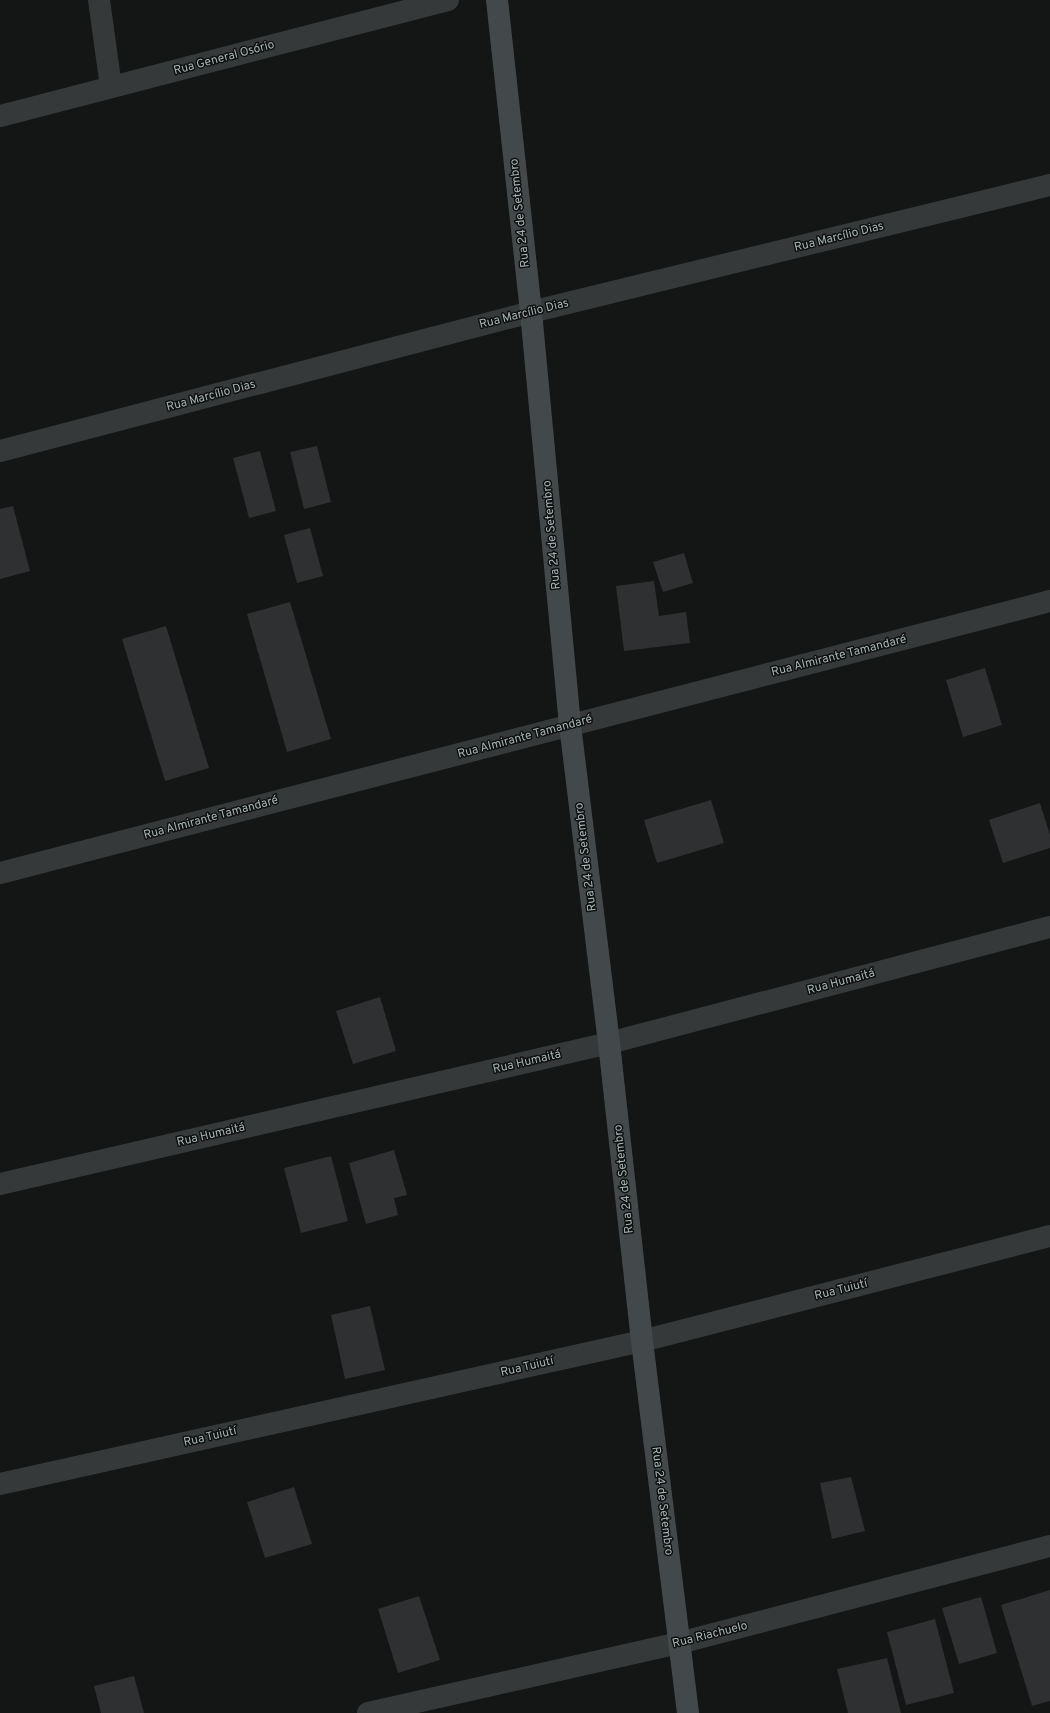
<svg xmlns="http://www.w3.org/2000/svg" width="1050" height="1713" font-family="Overpass,sans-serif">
  <rect width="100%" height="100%" fill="#141515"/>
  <!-- building -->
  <path fill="#2f3031" d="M 317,446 L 331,502 L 304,509 L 290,452 Z
    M 260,451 L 276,511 L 249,518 L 233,458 Z
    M 13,506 L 30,571 L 0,579 L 0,509 Z
    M 310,528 L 323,576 L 297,583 L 284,535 Z
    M 684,553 L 693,583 L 663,592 L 653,562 Z
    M 654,581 L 659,616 L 686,612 L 690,643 L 624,651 L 616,586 Z
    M 290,602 L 331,739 L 287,752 L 247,614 Z
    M 166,626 L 209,768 L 165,781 L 122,639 Z
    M 985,668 L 1002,725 L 963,737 L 946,680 Z
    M 711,800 L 724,843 L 657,863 L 644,820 Z
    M 1040,803 L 1050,835 L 1050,848 L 1003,863 L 989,820 Z
    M 380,997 L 396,1051 L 353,1064 L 336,1011 Z
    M 394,1150 L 407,1195 L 394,1198 L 398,1215 L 366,1224 L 349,1163 Z
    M 331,1156 L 348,1221 L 301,1233 L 284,1168 Z
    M 370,1306 L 385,1370 L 345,1379 L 331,1315 Z
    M 851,1477 L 865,1531 L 832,1539 L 820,1483 Z
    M 294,1487 L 312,1544 L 265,1558 L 247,1502 Z
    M 1050,1590 L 1050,1701 L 1032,1706 L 1001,1605 Z
    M 419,1596 L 440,1660 L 398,1673 L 378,1609 Z
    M 981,1597 L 997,1653 L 959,1664 L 942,1608 Z
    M 935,1619 L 954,1693 L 906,1705 L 887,1632 Z
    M 887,1658 L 901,1713 L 848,1713 L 837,1669 Z
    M 134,1676 L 144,1713 L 101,1713 L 94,1686 Z"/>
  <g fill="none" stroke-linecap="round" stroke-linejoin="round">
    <!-- street -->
    <path stroke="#35393a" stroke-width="22" d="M 99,0 L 111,87
      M 0,116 L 448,0
      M 0,451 L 531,312 L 1050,185
      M 0,873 L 1050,601
      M 0,1184 L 609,1043 L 1050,927
      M 0,1484 L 642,1341 L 1050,1236
      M 368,1713 L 679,1643 L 1050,1546"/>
    <!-- secondary -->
    <path stroke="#43494a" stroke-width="22" d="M 497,0 L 531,312 L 570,725 L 609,1043 L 642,1341 L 688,1713"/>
  </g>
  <g text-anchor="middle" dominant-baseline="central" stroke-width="3" stroke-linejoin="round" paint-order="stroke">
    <!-- street labels -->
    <g font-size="12" fill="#a6b5b5" stroke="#0f1010">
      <text transform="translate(224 58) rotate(-15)">Rua General Osório</text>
      <text transform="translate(520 213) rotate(-96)">Rua 24 de Setembro</text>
      <text transform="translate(839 237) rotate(-14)">Rua Marcílio Dias</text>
      <text transform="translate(524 314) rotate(-14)">Rua Marcílio Dias</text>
      <text transform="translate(211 396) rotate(-15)">Rua Marcílio Dias</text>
      <text transform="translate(552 535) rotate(-95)">Rua 24 de Setembro</text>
      <text transform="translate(839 656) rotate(-14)">Rua Almirante Tamandaré</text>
      <text transform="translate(525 737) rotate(-15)">Rua Almirante Tamandaré</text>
      <text transform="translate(211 818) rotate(-15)">Rua Almirante Tamandaré</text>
      <text transform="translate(586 857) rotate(-97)">Rua 24 de Setembro</text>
      <text transform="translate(841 982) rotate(-15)">Rua Humaitá</text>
      <text transform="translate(527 1062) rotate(-13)">Rua Humaitá</text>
      <text transform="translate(211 1135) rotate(-13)">Rua Humaitá</text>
      <text transform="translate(624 1179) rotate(-96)">Rua 24 de Setembro</text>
      <text transform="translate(841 1290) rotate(-14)">Rua Tuiutí</text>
      <text transform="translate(527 1367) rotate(-13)">Rua Tuiutí</text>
      <text transform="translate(210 1437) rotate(-13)">Rua Tuiutí</text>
      <text transform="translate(662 1501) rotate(83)">Rua 24 de Setembro</text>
      <text transform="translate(710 1635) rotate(-14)">Rua Riachuelo</text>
    </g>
  </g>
</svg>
